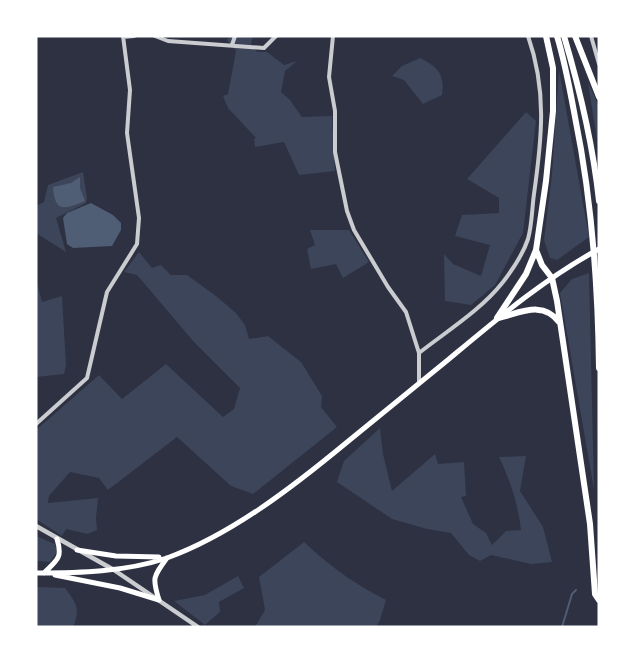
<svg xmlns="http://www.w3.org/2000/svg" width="635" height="663" font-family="'Sofia Sans Condensed',sans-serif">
  <rect width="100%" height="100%" fill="#2d3142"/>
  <!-- green -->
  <path fill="#3c4559" d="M 230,36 L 253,36 L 251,44 L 257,52 L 267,52 L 284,65 L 297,61 L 285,71 L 281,92 L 290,100 L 302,117 L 332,116 L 335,171 L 299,175 L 284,142 L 255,147 L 254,139 L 256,138 L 228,108 L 223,96 L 228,94 L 236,51 L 227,40 Z
    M 420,58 C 438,67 445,74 442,95 L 423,104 L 404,80 L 392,76 L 402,66 Z
    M 559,70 L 589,237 L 557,260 L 550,258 L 544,240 L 552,174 Z
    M 588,82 L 599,107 L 599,154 Z
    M 526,112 L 536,121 L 523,233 L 495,285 L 471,305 L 445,301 L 444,254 L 453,264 L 481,276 L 490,245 L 455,236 L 462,215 L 499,213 L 499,198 L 467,179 Z
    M 83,172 L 87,198 L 86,203 L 56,218 L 66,252 L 36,233 L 36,206 L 44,202 L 48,185 Z
    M 310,230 L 349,230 L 369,262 L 343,278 L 336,264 L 311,269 L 307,249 L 315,245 Z
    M 139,252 L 152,268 L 161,265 L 171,275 L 187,275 L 216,296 L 236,313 L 245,325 L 249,339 L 268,336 L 301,362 L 322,396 L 321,407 L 337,427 L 253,494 L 231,486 L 177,437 L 108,490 L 99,478 L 70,472 L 49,496 L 48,503 L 98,498 L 96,518 L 97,530 L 88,534 L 66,529 L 62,536 L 36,519 L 36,430 L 99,375 L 122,399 L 166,364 L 223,417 L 234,409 L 240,388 L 194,342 L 137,275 L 124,272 Z
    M 589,273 L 594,490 L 560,293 L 572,279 Z
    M 36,279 L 42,302 L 62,296 L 66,365 L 64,374 L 36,377 Z
    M 380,428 L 383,454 L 392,491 L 435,454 L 438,464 L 464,462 L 466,496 L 461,497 L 473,524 L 486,533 L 492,545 L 506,531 L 521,530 C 518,504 510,480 499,457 L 526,456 L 520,491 L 543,527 L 552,562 L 531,564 L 491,555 L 480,561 L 469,555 L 451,533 L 427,529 L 392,519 L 337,482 L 344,461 Z
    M 36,536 L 55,544 L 57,552 L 50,562 L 36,561 Z
    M 304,542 C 331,567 353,583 386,600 L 380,620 L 376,627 L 255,627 L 265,610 L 259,577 Z
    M 238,576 L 244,588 L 219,602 L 220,612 L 205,625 L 174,601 L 205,595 Z
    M 36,587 L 65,588 C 76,603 81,608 73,627 L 36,627 Z"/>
  <!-- water -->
  <path fill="#4f5d75" d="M 80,177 L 80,188 L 85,201 C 65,209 55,214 53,187 L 71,183 Z
    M 91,203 L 113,215 L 121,223 L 121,230 L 112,246 L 73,248 L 67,244 L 63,218 L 67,213 Z"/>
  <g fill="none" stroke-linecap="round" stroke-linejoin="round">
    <!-- stream -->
    <path stroke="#4f5d75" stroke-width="2" d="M 562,627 L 572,594 L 576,590"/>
    <!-- minor -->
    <path stroke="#caccd0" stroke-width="4" d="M 155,36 L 168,41 L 264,48 L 276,36
      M 333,36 L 329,77 L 335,111 L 335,152 L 347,211 L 354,230 L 388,287 L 406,312 L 419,353 L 419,383
      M 591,36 L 599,64
      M 123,37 L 134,36
      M 232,45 L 235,36
      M 419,353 C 447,331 481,310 503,282 C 513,269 523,254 528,239 C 532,225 532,208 534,194 C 542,138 547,90 528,36
      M 36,424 L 87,378 L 107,292 L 137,244 L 139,218 L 127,133 L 130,90 L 123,36"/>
    <!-- tertiary -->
    <path stroke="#caccd0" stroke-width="4.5" d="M 36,526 L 114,570 L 198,627"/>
    <!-- secondary -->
    <path stroke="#fff" stroke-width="5" d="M 77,550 L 116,556 L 159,557
      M 36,573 C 79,573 125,572 167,558 C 231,535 294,486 346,443 C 380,415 415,387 449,359 C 497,319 544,279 599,249
      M 44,573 C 57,560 63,558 57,539
      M 55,575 L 120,588 L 159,600
      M 159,600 C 152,578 153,577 167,558"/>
    <!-- trunk -->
    <path stroke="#fff" stroke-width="6" d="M 546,36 L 553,68 L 553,111 L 546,181 L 536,250 L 542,265 L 552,278 L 557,301 L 590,524 L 595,594 L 599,600
      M 557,36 C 565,62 570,90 575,117 C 592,200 598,283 599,368
      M 564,36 C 580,90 593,145 599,201
      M 575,36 L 599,97
      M 497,318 L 526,274 L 536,250
      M 498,318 C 520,313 543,300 559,322"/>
  </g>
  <!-- border -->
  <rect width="635" height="663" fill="none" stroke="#ffffff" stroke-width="75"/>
</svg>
